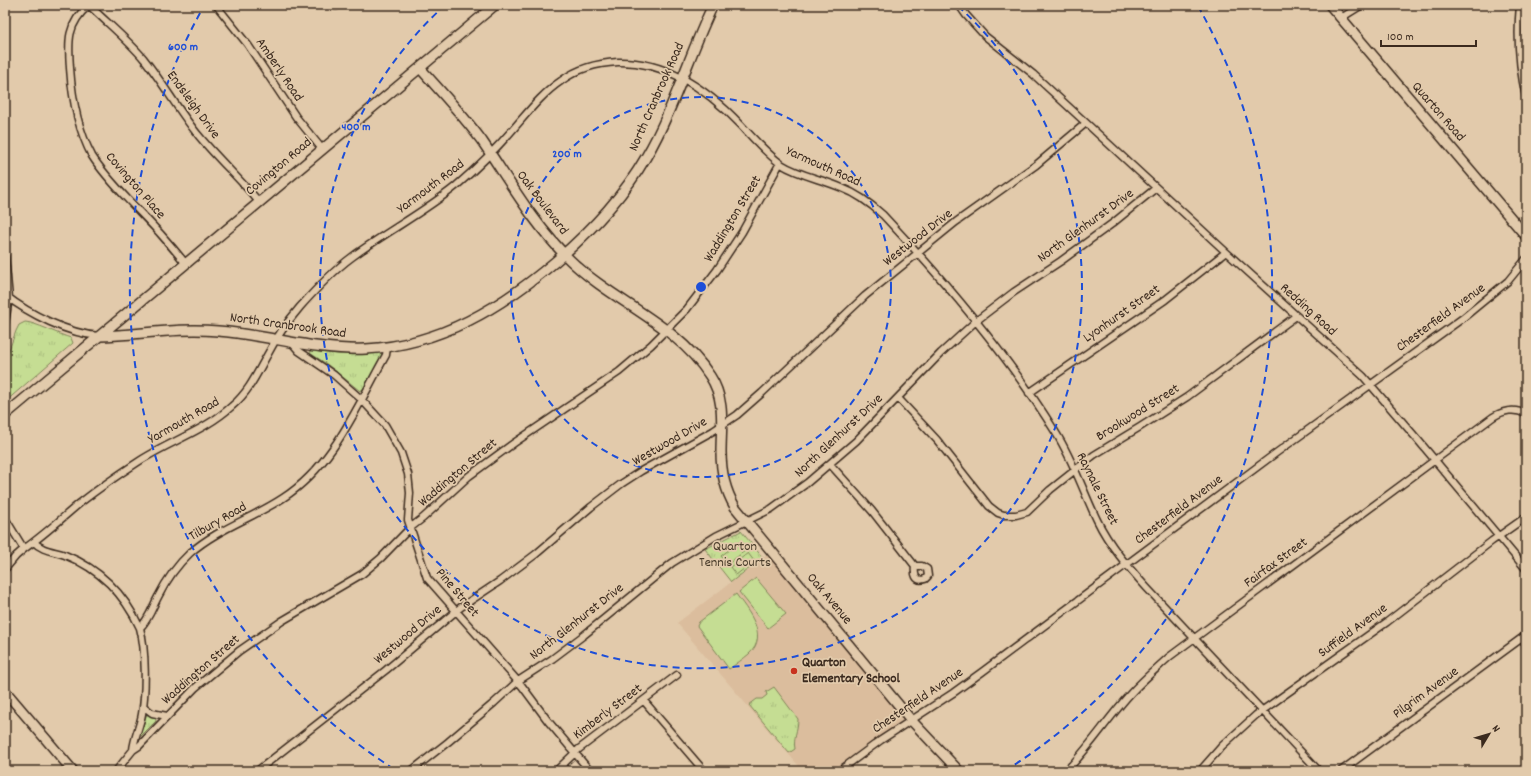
<svg xmlns="http://www.w3.org/2000/svg" width="1531" height="776" font-family="Dekko,sans-serif">
  <defs>
    <pattern id="park-tufts" width="24" height="20" patternUnits="userSpaceOnUse"><rect width="24" height="20" fill="#c5dd93"/><path d="M3 7l-1-3M5 7V3M7 7l1-3M15 17l-1-3M17 17v-4M19 17l1-3" fill="none" stroke="#aabe7e"/></pattern>
  </defs>
  <rect width="100%" height="100%" fill="#e2caab"/>
  <filter id="ink" filterUnits="userSpaceOnUse"><feTurbulence type="fractalNoise" baseFrequency=".025" numOctaves="2"/><feDisplacementMap in="SourceGraphic" scale="8" xChannelSelector="R" yChannelSelector="G"/><feConvolveMatrix kernelMatrix="1 2 1 2 8 2 1 2 1" color-interpolation-filters="sRGB"/></filter>
  <g filter="url(#ink)">
    <!-- built -->
    <path fill="#dbbd9d" d="M 771,552 L 910,718 L 838,771 L 803,771 L 677,623 Z"/>
    <!-- park -->
    <path fill="url(#park-tufts)" stroke="#808458" d="M 25,322 C 34,322 60,335 71,338 L 73,343 L 5,402 L 5,361 L 16,331 L 19,325 Z
      M 311,351 L 338,354 L 379,352 L 382,354 L 381,358 L 363,389 L 360,391 L 328,365 L 310,353 Z
      M 741,531 L 763,558 L 731,582 L 705,549 Z
      M 774,687 L 798,719 C 798,730 793,738 795,749 L 789,753 L 749,705 L 757,699 L 762,699 L 767,695 L 766,692 Z
      M 149,714 L 155,717 L 156,721 L 140,737 L 140,736 L 146,716 Z"/>
    <!-- garden -->
    <path fill="#c5dd93" stroke="#808458" d="M 739,542 L 746,550 L 728,564 L 721,556 Z
      M 748,553 L 754,561 L 736,575 L 730,567 Z
      M 756,578 L 786,614 L 768,628 L 739,592 Z
      M 736,594 C 747,610 770,635 749,654 C 743,659 736,664 729,669 L 697,626 L 699,622 Z"/>
    <g fill="none" stroke-linecap="round" stroke-linejoin="round">
      <defs>
        <path id="street" d="M 89,5 C 67,24 68,41 70,68 C 72,97 78,130 92,156 C 104,175 120,191 135,207 C 153,225 170,244 186,264
          M 89,5 C 107,23 127,39 144,59 C 164,84 179,112 199,136 C 218,159 240,179 259,202
          M 216,5 L 248,45 L 296,117 L 322,149
          M 331,5 L 336,6 L 341,5
          M 959,5 L 966,15 L 985,36 L 1033,74 L 1226,252 L 1363,376 L 1418,440 L 1526,569
          M 1520,5 C 1517,35 1519,67 1526,97
          M 1341,18 L 1362,5
          M 5,256 L 9,298 L 5,323
          M 5,295 C 29,314 69,334 99,336
          M 292,343 L 299,351 L 334,375 L 361,399 L 385,425 L 401,453 L 408,474 L 410,493 L 408,520 L 427,578 L 522,686 L 548,721 L 590,771
          M 1029,393 L 1165,300 L 1226,252
          M 898,398 L 937,440 L 989,506 L 998,513 L 1004,515 L 1016,515 L 1027,512 L 1050,490 L 1094,455 L 1140,427 L 1187,397 L 1296,316
          M 830,464 L 872,511 L 915,566 C 914,574 915,582 925,579 L 928,576 L 927,569 L 922,566 L 915,566
          M 5,518 L 24,549 L 16,556 L 5,569
          M 34,542 C 42,551 54,551 65,555 C 100,569 124,593 140,628
          M 24,549 C 44,535 61,519 80,503 C 98,489 118,475 138,462 C 168,442 205,431 232,406 C 250,391 258,371 269,352 C 277,336 289,320 300,307 C 316,289 333,271 352,257 C 386,232 424,212 456,186 C 477,168 497,148 515,127 C 529,111 543,93 561,81 C 577,69 598,63 618,62 C 668,61 709,91 741,125 C 754,139 766,153 781,164 C 800,176 822,179 842,188 C 858,194 871,204 883,215 C 945,281 1008,355 1056,433 C 1073,460 1083,491 1097,520 C 1109,545 1128,567 1147,588 L 1319,771
          M 644,701 L 704,771
          M 143,706 L 152,713 L 167,716
          M 133,750 C 134,738 140,726 142,714 C 146,691 146,650 140,628 C 149,619 152,608 158,597 C 166,581 176,566 190,553 C 217,529 253,518 283,498 C 334,465 357,406 386,355 L 387,347
          M 116,771 L 133,750 L 139,746 L 195,688 L 239,651 L 282,621 L 362,574 L 381,558 L 410,528 L 423,518 L 469,476 L 514,443 L 619,372 L 651,345 L 687,309 L 717,270 L 742,232 L 780,163
          M 257,771 L 386,670 L 461,607 L 500,581 L 536,554 L 591,507 L 621,484 L 641,471 L 713,431 L 737,415 L 762,393 L 865,296 L 956,222 L 1036,165 L 1086,123
          M 411,771 L 448,742 L 494,703 L 518,681 L 552,659 L 584,635 L 672,563 L 716,536 L 771,509 L 807,483 L 856,441 L 941,353 L 976,321 L 1014,292 L 1061,261 L 1113,223 L 1156,188
          M 556,771 L 579,749 L 677,675
          M 839,771 L 881,740 L 953,693 L 982,672 L 1276,453 L 1463,318 L 1508,281 L 1526,259
          M 1066,771 C 1090,747 1108,718 1131,693 C 1143,680 1156,669 1169,657 L 1493,417 C 1504,410 1514,408 1526,414
          M 1200,771 L 1222,746 L 1256,715 L 1387,622 L 1492,541 L 1526,517
          M 1341,771 L 1526,635"/>
        <path id="secondary" d="M 1330,5 L 1526,236
          M 420,68 C 441,92 463,115 482,141 C 510,182 534,225 570,260 C 614,303 676,323 710,376 C 726,400 721,426 721,452 C 721,472 725,490 735,507 L 911,720 L 959,771
          M 100,336 C 139,335 178,327 218,331 C 268,335 316,351 366,349 C 440,345 502,307 556,261 C 591,231 623,197 646,157 C 674,109 689,55 713,5
          M 5,415 L 495,5
          M 5,691 L 73,771"/>
      </defs>
      <!-- street casing -->
      <use href="#street" stroke="#3b2a1e" stroke-width="9"/>
      <!-- secondary casing -->
      <use href="#secondary" stroke="#3b2a1e" stroke-width="12"/>
      <!-- street -->
      <use href="#street" stroke="#e2caab" stroke-width="6"/>
      <!-- secondary -->
      <use href="#secondary" stroke="#e2caab" stroke-width="9"/>
    </g>
  </g>
  <!-- distance rings -->
  <g fill="none" stroke="#1d4ed8" stroke-width="2" stroke-dasharray="7 5">
    <circle cx="701" cy="287" r="190"/>
    <path d="M958 6A381 381 0 1 1 444 6"/>
    <path d="M394 769A571 571 0 0 1 204 6M1198 6A571 571 0 0 1 1008 769"/>
  </g>
  <!-- markers -->
  <circle fill="#c8321e" stroke="#e2caab" stroke-width="1.5" cx="794" cy="671" r="4"/>
  <g text-anchor="middle" dominant-baseline="central" stroke-width="3.5" stroke-linejoin="round" paint-order="stroke">
    <!-- street labels -->
    <g font-size="14" fill="#3b2a1e" stroke="#e2caab">
      <text transform="translate(279 70) rotate(56)">Amberly Road</text>
      <text transform="translate(657 97) rotate(-66)">North Cranbrook Road</text>
      <text transform="translate(193 105) rotate(54)">Endsleigh Drive</text>
      <text transform="translate(1438 112) rotate(49)">Quarton Road</text>
      <text transform="translate(279 167) rotate(-40)">Covington Road</text>
      <text transform="translate(823 167) rotate(24)">Yarmouth Road</text>
      <text transform="translate(135 186) rotate(49)">Covington Place</text>
      <text transform="translate(431 187) rotate(-37)">Yarmouth Road</text>
      <text transform="translate(542 203) rotate(53)">Oak Boulevard</text>
      <text transform="translate(733 219) rotate(-59)">Waddington Street</text>
      <text transform="translate(1086 226) rotate(-36)">North Glenhurst Drive</text>
      <text transform="translate(918 238) rotate(-38)">Westwood Drive</text>
      <text transform="translate(1308 310) rotate(42)">Redding Road</text>
      <text transform="translate(1122 314) rotate(-35)">Lyonhurst Street</text>
      <text transform="translate(1441 318) rotate(-36)">Chesterfield Avenue</text>
      <text transform="translate(288 326) rotate(8)">North Cranbrook Road</text>
      <text transform="translate(1138 413) rotate(-32)">Brookwood Street</text>
      <text transform="translate(184 421) rotate(-30)">Yarmouth Road</text>
      <text transform="translate(839 436) rotate(-43)">North Glenhurst Drive</text>
      <text transform="translate(670 442) rotate(-30)">Westwood Drive</text>
      <text transform="translate(458 473) rotate(-40)">Waddington Street</text>
      <text transform="translate(1097 489) rotate(64)">Raynale Street</text>
      <text transform="translate(1179 510) rotate(-37)">Chesterfield Avenue</text>
      <text transform="translate(218 522) rotate(-30)">Tilbury Road</text>
      <text transform="translate(1276 563) rotate(-36)">Fairfax Street</text>
      <text transform="translate(457 593) rotate(50)">Pine Street</text>
      <text transform="translate(829 599) rotate(50)">Oak Avenue</text>
      <text transform="translate(577 622) rotate(-38)">North Glenhurst Drive</text>
      <text transform="translate(1353 631) rotate(-36)">Suffield Avenue</text>
      <text transform="translate(408 635) rotate(-40)">Westwood Drive</text>
      <text transform="translate(201 670) rotate(-41)">Waddington Street</text>
      <text transform="translate(1426 693) rotate(-36)">Pilgrim Avenue</text>
      <text transform="translate(918 701) rotate(-34)">Chesterfield Avenue</text>
      <text transform="translate(608 712) rotate(-37)">Kimberly Street</text>
    </g>
    <!-- park labels -->
    <g font-size="14" fill="#493c2a" stroke="#e2caab">
      <text x="735" y="547">Quarton<tspan x="735" dy="16">Tennis Courts</tspan></text>
    </g>
    <!-- poi labels -->
    <g font-size="14" font-weight="bold" fill="#3b2a1e" stroke="#e2caab" text-anchor="start">
      <text x="802" y="663">Quarton<tspan x="802" dy="16">Elementary School</tspan></text>
    </g>
  </g>
  <circle cx="701" cy="287" r="6" fill="#1d4ed8" stroke="#e2caab" stroke-width="2"/>
  <g font-size="12" text-anchor="middle" font-weight="bold" fill="#1d4ed8" stroke="#e2caab" stroke-width="3.5" stroke-linejoin="round" paint-order="stroke">
    <text x="183" y="50">600 m</text>
    <text x="356" y="130">400 m</text>
    <text x="567" y="157">200 m</text>
  </g>
  <!-- margin -->
  <rect width="1531" height="776" fill="none" stroke="#e2caab" stroke-width="20"/>
  <rect x="10" y="10" width="1511" height="756" fill="none" stroke="#3b2a1e" stroke-width="1.5" filter="url(#ink)"/>
  <!-- north arrow -->
  <g transform="translate(1489 734) rotate(52)" stroke="#e2caab" stroke-width="3" paint-order="stroke">
  <path d="M0-3L7 15L0 10L-7 15Z" fill="#3b2a1e"/>
  <text y="-6" font-size="11" font-weight="bold" text-anchor="middle" fill="#3b2a1e">N</text>
  </g>
  <!-- scale -->
  <path d="M1381 40v6h95v-6" fill="none" stroke="#3b2a1e" stroke-width="2"/>
  <text x="1387" y="40" font-size="12" fill="#3b2a1e" stroke="#e2caab" stroke-width="3" paint-order="stroke">100 m</text>
</svg>
